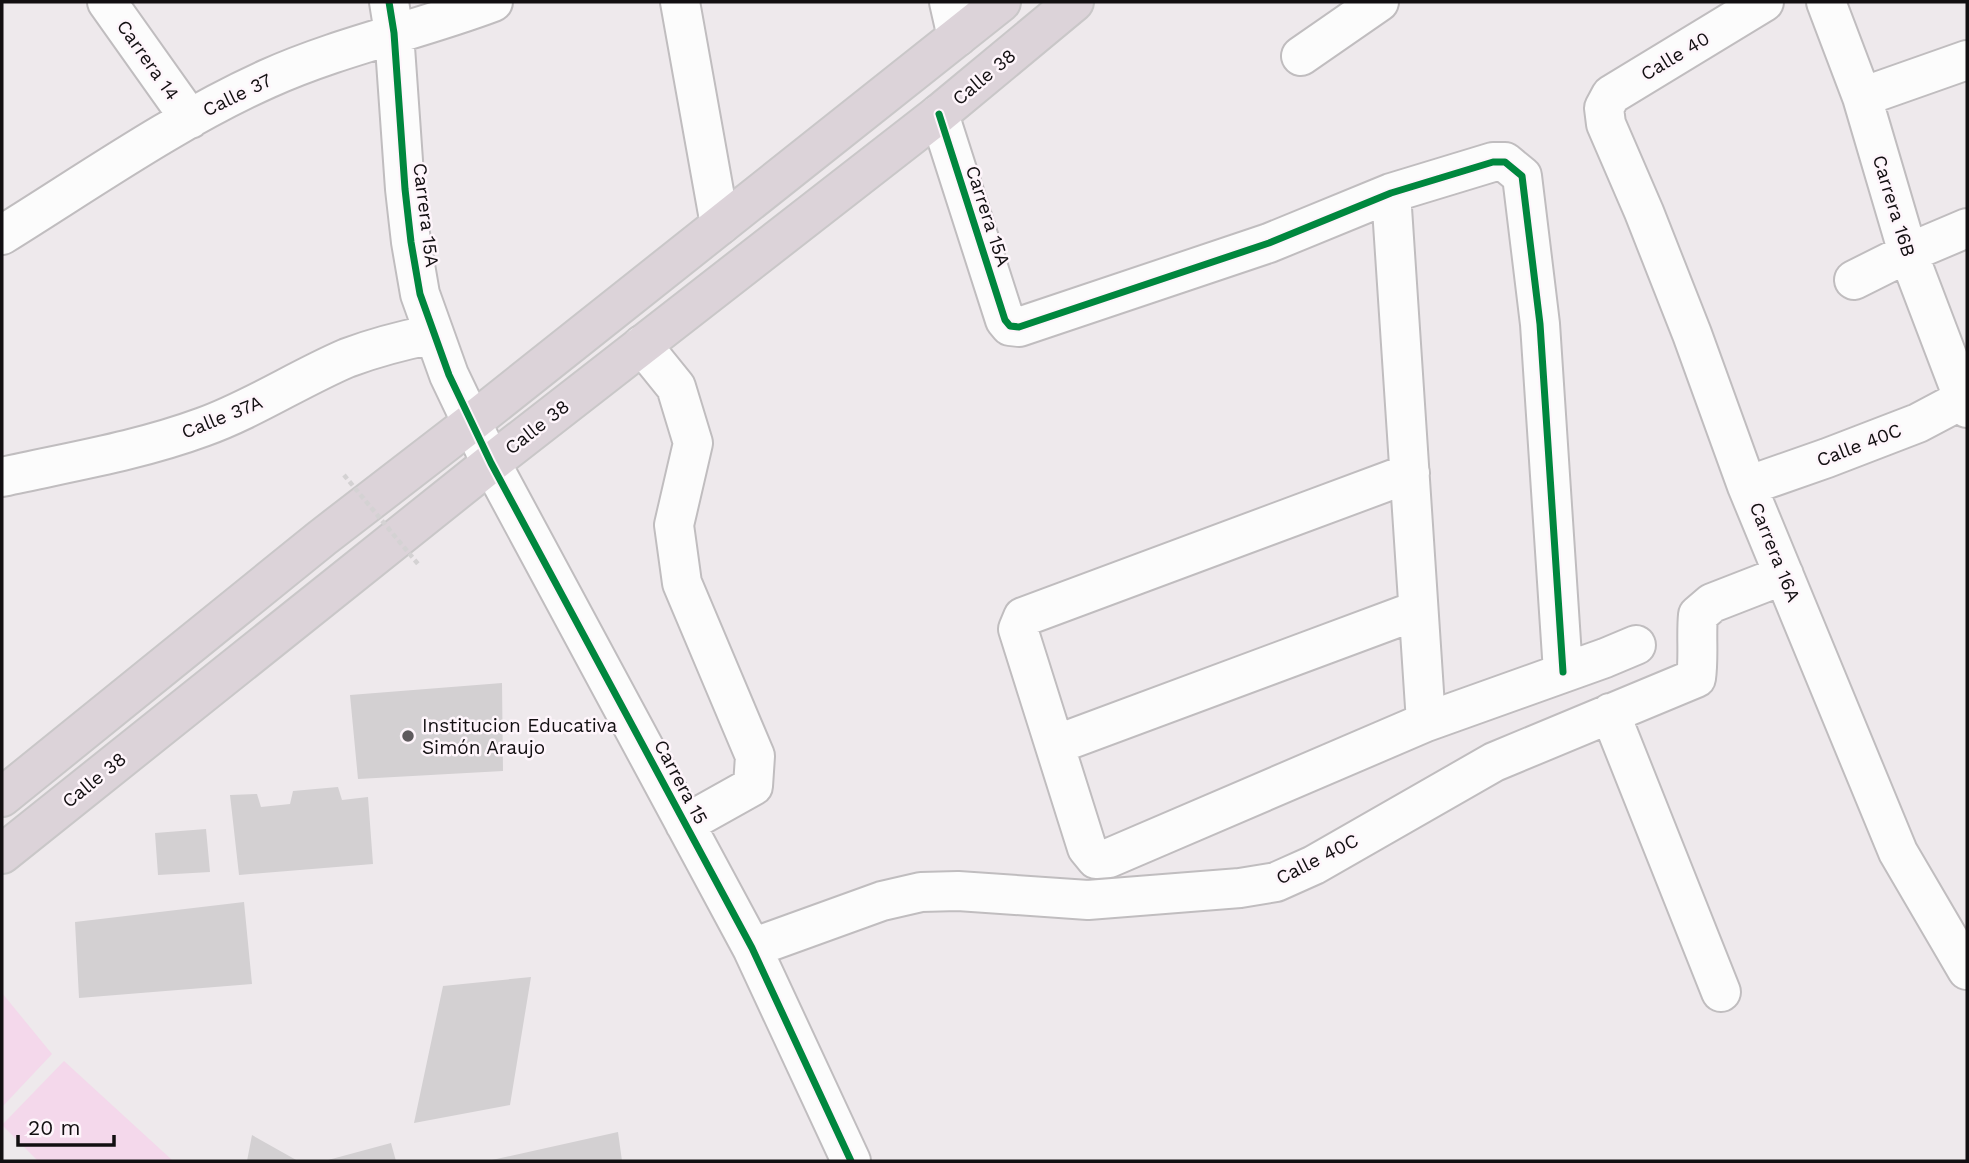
<svg xmlns="http://www.w3.org/2000/svg" width="1969" height="1163" font-family="'Work Sans',sans-serif">
  <rect width="100%" height="100%" fill="#eee9ec"/>
  <!-- green -->
  <path fill="#f4d8eb" d="M 2,993 L 52,1054 L 2,1107 Z
    M 64,1061 L 172,1160 L 38,1161 L 2,1125 Z"/>
  <!-- building -->
  <path fill="#d3d0d2" d="M 502,683 L 503,771 L 358,779 L 350,695 Z
    M 338,787 L 342,800 L 368,797 L 373,864 L 239,875 L 230,795 L 257,794 L 261,807 L 290,804 L 293,791 Z
    M 206,829 L 210,872 L 158,875 L 155,833 Z
    M 244,902 L 252,984 L 79,998 L 75,922 Z
    M 531,977 L 510,1105 L 414,1123 L 443,986 Z
    M 618,1132 L 622,1161 L 492,1161 L 492,1160 Z
    M 252,1135 L 298,1161 L 247,1161 Z
    M 391,1143 L 396,1161 L 328,1161 L 328,1160 Z"/>
  <g fill="none" stroke-linecap="round" stroke-linejoin="round">
    <defs>
      <path id="minor" d="M 107,2 L 190,119
        M 389,2 L 394,33 L 405,189 L 411,242 L 420,294 L 449,375 L 491,463 L 752,948 L 851,1161
        M 680,2 L 720,225
        M 949,2 L 957,37
        M 1764,2 L 1611,95 L 1604,108 L 1606,124 L 1644,212 L 1692,334 L 1747,486 L 1898,852 L 1967,970
        M 1826,2 L 1862,97 L 1908,253 L 1967,408
        M 1301,56 L 1379,2
        M 1862,97 L 1967,60
        M 939,114 L 1005,320 L 1010,326 L 1019,327 L 1269,243 L 1391,193 L 1493,162 L 1505,162 L 1522,176 L 1540,324 L 1563,672
        M 1391,193 L 1426,722 L 1605,658 L 1636,645
        M 2,235 C 89,181 174,121 267,79 C 340,46 419,30 493,2
        M 1854,280 L 1908,253 L 1967,228
        M 642,345 L 676,387 L 693,443 L 674,525 L 682,583 L 755,756 L 753,786 L 685,824
        M 1410,473 L 1023,617 L 1018,629 L 1087,848 L 1096,859 L 1109,858 L 1426,722
        M 2,477 C 69,462 138,451 203,427 C 253,409 298,379 347,358 C 376,347 404,340 434,334
        M 1747,486 L 1827,458 L 1918,423 L 1967,397
        M 1610,713 L 1721,992
        M 1055,745 L 1418,610
        M 752,948 L 882,901 L 921,892 L 958,891 L 1088,900 L 1240,888 L 1276,882 L 1314,865 L 1494,762 L 1696,678 C 1699,657 1696,636 1698,615 L 1712,603 L 1784,575"/>
      <path id="highway" d="M 2,797 L 322,538 L 471,423 L 1001,2
        M 2,854 L 491,463 L 939,114 L 1074,2"/>
    </defs>
    <!-- minor casing -->
    <use href="#minor" stroke="#c0bdbf" stroke-width="42"/>
    <!-- highway casing -->
    <use href="#highway" stroke="#c9c7c8" stroke-width="42"/>
    <!-- minor -->
    <use href="#minor" stroke="#fcfcfc" stroke-width="38"/>
    <!-- highway -->
    <use href="#highway" stroke="#dcd3d9" stroke-width="38"/>
    <!-- path-bridge -->
    <path stroke="#d4d2d3" stroke-width="4.5" stroke-dasharray="5 3.5" stroke-linecap="butt" d="M 344,475 L 418,564"/>
    <defs>
      <path id="cycleway" d="M 389,2 L 394,33 L 405,189 L 411,242 L 420,294 L 449,375 L 491,463 L 752,948 L 851,1161
        M 939,114 L 1005,320 L 1010,326 L 1019,327 L 1269,243 L 1391,193 L 1493,162 L 1505,162 L 1522,176 L 1540,324 L 1563,672"/>
    </defs>
    <!-- cycleway casing -->
    <use href="#cycleway" stroke="#fef5fb" stroke-width="11"/>
    <!-- cycleway -->
    <use href="#cycleway" stroke="#00873e" stroke-width="7"/>
  </g>
  <!-- markers -->
  <circle fill="#5f5b5e" stroke="#fef5fb" stroke-width="2.5" cx="408" cy="736" r="7"/>
  <g text-anchor="middle" dominant-baseline="central" stroke-width="5" stroke-linejoin="round" paint-order="stroke">
    <!-- street labels -->
    <g font-size="19" fill="#120f11" stroke="#fef5fb">
      <text transform="translate(1675 56) rotate(-31)">Calle 40</text>
      <text transform="translate(148 60) rotate(55)">Carrera 14</text>
      <text transform="translate(984 77) rotate(-40)">Calle 38</text>
      <text transform="translate(237 95) rotate(-26)">Calle 37</text>
      <text transform="translate(1894 206) rotate(73)">Carrera 16B</text>
      <text transform="translate(426 215) rotate(83)">Carrera 15A</text>
      <text transform="translate(988 216) rotate(72)">Carrera 15A</text>
      <text transform="translate(222 417) rotate(-22)">Calle 37A</text>
      <text transform="translate(537 427) rotate(-38)">Calle 38</text>
      <text transform="translate(1859 445) rotate(-21)">Calle 40C</text>
      <text transform="translate(1775 552) rotate(68)">Carrera 16A</text>
      <text transform="translate(94 780) rotate(-39)">Calle 38</text>
      <text transform="translate(681 782) rotate(62)">Carrera 15</text>
      <text transform="translate(1317 859) rotate(-27)">Calle 40C</text>
    </g>
    <!-- poi labels -->
    <g font-size="19" fill="#120f11" stroke="#fef5fb" text-anchor="start">
      <text x="422" y="725">Institucion Educativa<tspan x="422" dy="22">Simón Araujo</tspan></text>
    </g>
  </g>
  <!-- border -->
  <rect width="1969" height="1163" fill="none" stroke="#120f11" stroke-width="7"/>
  <!-- scale -->
  <path d="M18 1135v10h96v-10" fill="none" stroke="#120f11" stroke-width="3.5"/>
  <text x="28" y="1135" font-size="21" fill="#120f11" stroke="#fef5fb" stroke-width="5" paint-order="stroke">20 m</text>
</svg>
